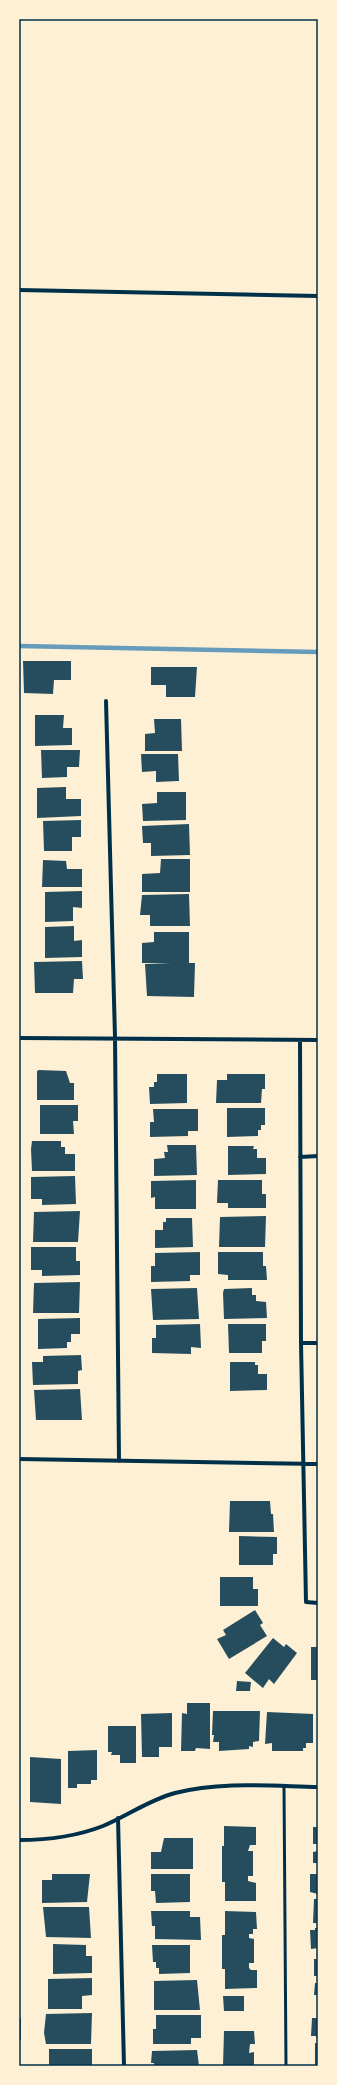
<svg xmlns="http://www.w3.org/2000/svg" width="337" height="2085" font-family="'Titillium Web',sans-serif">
  <rect width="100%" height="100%" fill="#fdf0d5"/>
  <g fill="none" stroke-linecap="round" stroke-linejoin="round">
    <!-- stream -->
    <path stroke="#669bbc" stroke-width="4.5" d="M 19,646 L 318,652"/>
  </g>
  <!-- building -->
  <path fill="#264d5e" d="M 23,661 L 71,661 L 71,680 L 54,680 L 53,694 L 24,693 Z
    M 151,667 L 197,667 L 195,697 L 166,697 L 166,685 L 151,685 Z
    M 35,715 L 64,715 L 63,728 L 72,728 L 72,745 L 35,746 Z
    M 154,719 L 181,719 L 182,751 L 145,751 L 145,734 L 155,733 Z
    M 41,750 L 80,750 L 79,767 L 67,767 L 67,777 L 42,778 Z
    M 141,754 L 178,754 L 179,781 L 156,782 L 156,771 L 142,772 Z
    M 66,787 L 66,799 L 81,799 L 81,816 L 37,818 L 37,788 Z
    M 157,792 L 186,792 L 186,820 L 143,821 L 142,804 L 157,803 Z
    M 81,820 L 81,837 L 72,837 L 72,851 L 44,851 L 43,821 Z
    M 189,824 L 190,855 L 151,856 L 151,843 L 143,843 L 142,826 Z
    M 161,859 L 190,859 L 190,892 L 142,892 L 142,874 L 160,873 Z
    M 43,860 L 66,861 L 67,869 L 82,869 L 82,887 L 42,887 Z
    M 82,891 L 82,908 L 73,907 L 73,921 L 45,922 L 45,892 Z
    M 189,894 L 190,926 L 150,926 L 150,915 L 140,915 L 142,895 Z
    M 74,926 L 74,941 L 82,940 L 82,957 L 45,958 L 45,927 Z
    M 154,932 L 189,932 L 189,963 L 195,963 L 194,997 L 147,996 L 145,964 L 171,963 L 142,963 L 142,943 L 154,942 Z
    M 82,961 L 83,979 L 74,979 L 73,993 L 35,993 L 34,962 Z
    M 39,1070 L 66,1071 L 70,1083 L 74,1083 L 74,1100 L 37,1100 L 37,1071 Z
    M 157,1074 L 187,1074 L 187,1103 L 150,1104 L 149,1087 L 154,1087 L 154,1082 L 157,1082 Z
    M 227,1074 L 265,1074 L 265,1089 L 262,1089 L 261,1103 L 216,1103 L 217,1080 L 227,1080 Z
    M 40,1105 L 78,1105 L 78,1121 L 73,1121 L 74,1134 L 40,1134 Z
    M 227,1108 L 265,1108 L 265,1125 L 261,1125 L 261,1130 L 258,1130 L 258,1136 L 227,1137 Z
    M 153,1109 L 198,1109 L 198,1131 L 188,1131 L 188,1136 L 150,1137 L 150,1122 L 154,1122 Z
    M 32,1141 L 61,1141 L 61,1147 L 65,1147 L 65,1154 L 75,1154 L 75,1171 L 32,1171 L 31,1149 Z
    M 167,1145 L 196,1145 L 197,1175 L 154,1176 L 154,1159 L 165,1158 L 164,1152 L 168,1152 Z
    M 228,1146 L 254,1146 L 253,1149 L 257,1149 L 257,1158 L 266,1158 L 266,1174 L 228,1175 Z
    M 75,1176 L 76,1204 L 42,1205 L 42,1199 L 31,1199 L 31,1177 Z
    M 196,1180 L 196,1209 L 155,1209 L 155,1197 L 151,1198 L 151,1181 Z
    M 218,1180 L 262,1180 L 262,1194 L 266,1194 L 266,1208 L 228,1208 L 228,1203 L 217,1203 Z
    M 80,1211 L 78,1242 L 33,1242 L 34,1212 Z
    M 266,1216 L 265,1247 L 219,1247 L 220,1217 Z
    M 166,1218 L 192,1218 L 193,1247 L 155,1248 L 155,1230 L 163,1230 L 163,1222 L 166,1222 Z
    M 31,1247 L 76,1247 L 76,1261 L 80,1261 L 80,1275 L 42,1276 L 42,1270 L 31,1270 Z
    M 200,1252 L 200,1275 L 190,1275 L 190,1281 L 151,1282 L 151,1266 L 155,1266 L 155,1253 Z
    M 218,1252 L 263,1252 L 263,1266 L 266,1266 L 267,1280 L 228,1280 L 228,1275 L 218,1274 Z
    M 80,1282 L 79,1313 L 33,1313 L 34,1283 Z
    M 197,1288 L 199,1319 L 153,1320 L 151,1289 Z
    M 252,1288 L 252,1295 L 256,1295 L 256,1301 L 266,1302 L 267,1318 L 224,1319 L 223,1293 L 224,1289 Z
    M 80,1318 L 80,1334 L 71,1334 L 71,1342 L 67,1342 L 67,1348 L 38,1349 L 38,1319 Z
    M 200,1324 L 201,1348 L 191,1347 L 191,1354 L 152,1353 L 152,1338 L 156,1338 L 156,1325 Z
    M 228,1324 L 266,1324 L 266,1341 L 262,1341 L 262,1353 L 229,1353 Z
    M 81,1355 L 82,1370 L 78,1371 L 78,1384 L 33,1385 L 32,1362 L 43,1362 L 43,1356 Z
    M 230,1362 L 255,1362 L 255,1365 L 258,1365 L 258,1374 L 267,1374 L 267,1390 L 230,1391 Z
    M 80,1389 L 82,1420 L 36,1420 L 34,1390 Z
    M 230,1501 L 270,1501 L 271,1514 L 273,1514 L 274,1532 L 229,1532 Z
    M 239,1536 L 277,1537 L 277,1554 L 273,1554 L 273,1565 L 239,1565 Z
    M 220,1577 L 253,1577 L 253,1589 L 258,1589 L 258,1606 L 220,1606 Z
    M 255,1610 L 263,1623 L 260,1625 L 267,1636 L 229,1659 L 217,1639 L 226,1635 L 223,1630 Z
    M 273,1638 L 284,1647 L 286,1644 L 297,1653 L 274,1684 L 269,1679 L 263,1688 L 245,1673 Z
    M 311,1647 L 318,1647 L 318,1680 L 311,1680 Z
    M 237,1681 L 251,1682 L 250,1691 L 236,1691 Z
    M 187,1703 L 210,1703 L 210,1749 L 196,1748 L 195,1751 L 181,1751 L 182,1713 L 187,1714 Z
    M 213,1711 L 260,1711 L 259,1741 L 253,1742 L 253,1747 L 249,1746 L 249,1749 L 219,1751 L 219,1742 L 213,1742 L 214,1735 L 212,1735 Z
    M 267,1712 L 313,1714 L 313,1743 L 306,1743 L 306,1748 L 303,1748 L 303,1751 L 272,1751 L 272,1743 L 265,1744 Z
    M 172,1713 L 172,1747 L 159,1747 L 159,1757 L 142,1757 L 141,1714 Z
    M 108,1726 L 136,1726 L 136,1763 L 120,1763 L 120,1755 L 111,1755 L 112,1752 L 108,1752 Z
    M 97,1750 L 97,1780 L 91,1780 L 91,1784 L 77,1784 L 77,1788 L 68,1788 L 68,1751 Z
    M 30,1757 L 61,1759 L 61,1804 L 30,1802 Z
    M 224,1826 L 256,1827 L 256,1845 L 250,1845 L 248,1851 L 253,1851 L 253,1876 L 248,1876 L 248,1881 L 256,1883 L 256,1901 L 225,1901 L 225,1882 L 222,1882 L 222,1846 L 224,1846 Z
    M 313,1827 L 318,1827 L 318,1844 L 313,1844 Z
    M 164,1838 L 193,1838 L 193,1869 L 151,1869 L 151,1852 L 161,1852 Z
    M 318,1851 L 318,1863 L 313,1863 L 313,1852 Z
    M 52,1874 L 90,1874 L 87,1902 L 42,1903 L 42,1880 L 52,1880 Z
    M 151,1874 L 190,1874 L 190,1902 L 156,1903 L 155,1891 L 151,1891 Z
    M 310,1874 L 318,1874 L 318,1894 L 310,1892 Z
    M 314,1899 L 318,1899 L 318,1923 L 313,1923 Z
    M 43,1907 L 89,1907 L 91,1938 L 46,1937 Z
    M 151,1911 L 190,1911 L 190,1917 L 200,1917 L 201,1940 L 155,1939 L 155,1926 L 152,1926 Z
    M 225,1911 L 256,1912 L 257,1929 L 253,1929 L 253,1934 L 249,1934 L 249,1938 L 254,1939 L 254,1963 L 249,1963 L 249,1968 L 251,1970 L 257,1970 L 257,1988 L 225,1989 L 225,1969 L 222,1969 L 222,1935 L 225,1935 Z
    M 315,1928 L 318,1928 L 318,1948 L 311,1949 L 310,1930 L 315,1930 Z
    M 53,1944 L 86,1945 L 86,1956 L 92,1956 L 92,1973 L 53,1974 Z
    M 152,1945 L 190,1945 L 190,1973 L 159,1974 L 159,1968 L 156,1968 L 156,1962 L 153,1962 Z
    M 314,1959 L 318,1959 L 318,1976 L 314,1976 Z
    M 92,1978 L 92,1995 L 82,1996 L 82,2009 L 48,2009 L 48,1979 Z
    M 197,1980 L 200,2010 L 154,2010 L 154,1981 Z
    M 315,1983 L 318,1983 L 318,1995 L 314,1995 Z
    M 223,1996 L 244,1996 L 244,2011 L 224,2011 Z
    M 92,2013 L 91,2044 L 46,2044 L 44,2033 L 46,2014 Z
    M 156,2015 L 201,2015 L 201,2038 L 191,2038 L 191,2044 L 153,2044 L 153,2029 L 156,2029 Z
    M 19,2018 L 21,2018 L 21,2040 L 19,2040 Z
    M 312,2018 L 318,2018 L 318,2038 L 316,2038 L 316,2036 L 311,2036 Z
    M 224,2031 L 254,2031 L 255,2044 L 250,2044 L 249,2053 L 254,2052 L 254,2066 L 223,2066 Z
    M 315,2043 L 318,2043 L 318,2066 L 315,2066 Z
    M 49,2049 L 92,2049 L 92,2066 L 49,2066 Z
    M 197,2050 L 199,2066 L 154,2066 L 154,2063 L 151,2063 L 152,2051 Z"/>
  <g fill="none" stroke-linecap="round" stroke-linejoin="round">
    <!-- service -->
    <path stroke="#003049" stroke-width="3" d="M 284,1786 L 286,2066"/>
    <!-- minor -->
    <path stroke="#003049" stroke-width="4" d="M 19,290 L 318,296
      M 106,701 L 115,1037 L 119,1461
      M 19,1038 L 318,1040
      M 300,1040 L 301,1343 L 306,1602 L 318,1603
      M 300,1157 L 318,1156
      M 301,1343 L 318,1343
      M 19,1459 L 318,1464
      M 118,1818 L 124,2066
      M 19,1840 C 49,1840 75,1837 103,1826 C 127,1816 149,1800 175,1793 C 220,1781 271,1786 318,1787"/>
  </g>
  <!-- border -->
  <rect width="337" height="2085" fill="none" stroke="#fdf0d5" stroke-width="40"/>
  <rect x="20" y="20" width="297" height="2045" fill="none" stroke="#003049" stroke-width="1.5"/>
</svg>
